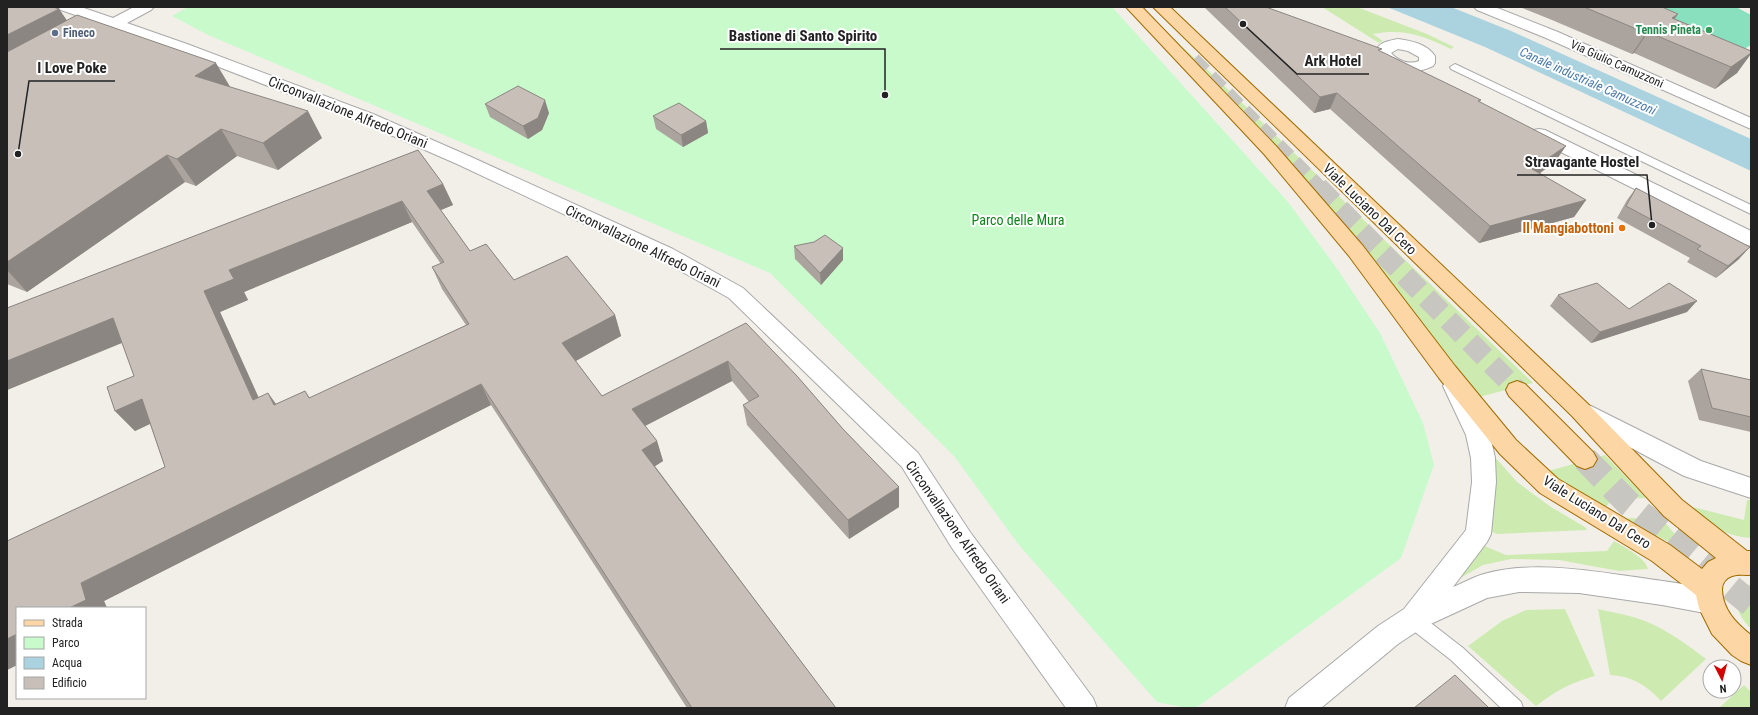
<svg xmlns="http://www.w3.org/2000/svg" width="1758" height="715" font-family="'Roboto Condensed',sans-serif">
  <rect width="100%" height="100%" fill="#f2efe9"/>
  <!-- grass -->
  <path fill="#cdebb0" d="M 1322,7 L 1357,7 L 1427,34 L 1454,47 L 1451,49 C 1424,36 1404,28 1373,34 L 1383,41 L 1379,43 Z
    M 1146,14 L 1211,73 L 1533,383 L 1475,398 Z
    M 1486,447 L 1517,482 L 1551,507 L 1585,527 L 1587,530 L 1497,534 L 1486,529 Z
    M 1605,455 L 1646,498 L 1613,499 L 1604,509 L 1545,472 Z
    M 1747,500 L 1751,500 L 1751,538 C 1721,535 1714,527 1693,507 L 1744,520 Z
    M 1628,518 L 1662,519 L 1679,539 L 1680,542 L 1675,545 L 1629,522 Z
    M 1614,541 C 1624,547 1646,558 1648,569 L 1619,571 L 1559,560 L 1511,559 L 1483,565 L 1450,584 L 1482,545 L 1506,555 L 1607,551 Z
    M 1751,584 L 1751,629 C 1737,614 1726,594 1751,584 Z
    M 1565,609 L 1595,676 C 1570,683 1556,691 1536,706 L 1468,646 L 1502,621 L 1526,610 Z
    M 1598,609 C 1616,613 1635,616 1652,624 C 1671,633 1689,646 1706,659 L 1661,701 C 1646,685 1632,676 1610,675 Z
    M 1744,685 L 1751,692 L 1751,708 L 1719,708 Z"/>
  <!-- park -->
  <path fill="#c8facc" d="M 188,7 L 1112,7 L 1288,202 L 1338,270 L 1380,333 L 1423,423 L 1434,465 L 1401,558 L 1196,708 L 1187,708 L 1157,702 L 1019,545 L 954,456 L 770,273 L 208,35 L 172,16 Z"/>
  <!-- pitch -->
  <path fill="#88e0be" d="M 1612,7 L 1736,7 L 1751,15 L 1751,45 L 1730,57 Z"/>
  <!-- water -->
  <path fill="#aad3df" d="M 1387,7 L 1451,7 L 1511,31 L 1751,139 L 1751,171 L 1485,47 Z"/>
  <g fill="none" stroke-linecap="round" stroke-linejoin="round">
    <!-- primary-tunnel-far2 -->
    <path stroke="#c8c6c1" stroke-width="16" stroke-dasharray="16 8" stroke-linecap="butt" d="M 1193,60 L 1319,188"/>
    <!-- primary-tunnel-far1 -->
    <path stroke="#c8c6c1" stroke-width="21" stroke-dasharray="21 10" stroke-linecap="butt" d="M 1318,187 L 1517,390"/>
    <!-- primary-tunnel -->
    <path stroke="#c8c6c1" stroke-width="26" stroke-dasharray="26 13" stroke-linecap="butt" d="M 1585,459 L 1629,504 L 1751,604"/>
    <defs>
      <path id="service" d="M 1455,64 L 1751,205 L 1751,214 L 1451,69 L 1450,67 Z
        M 1412,611 L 1418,613 L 1463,648 L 1521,702 L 1523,708 L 1501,708 L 1451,660 L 1406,625 L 1403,619 L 1406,613 Z"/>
      <path id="minor" d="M 1474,7 L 1495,7 L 1558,32 L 1751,118 L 1751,129 L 1546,38 L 1477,10 Z
        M 1398,39 C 1412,41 1427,44 1435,56 L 1435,63 L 1433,66 C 1412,76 1389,73 1375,53 C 1378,42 1388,41 1398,39 ZM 1398,49 L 1408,51 L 1419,57 L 1419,61 C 1409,65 1398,61 1391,53 Z
        M 1539,129 L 1545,130 L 1751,231 L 1751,246 L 1744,244 L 1533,138 L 1530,134 L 1533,130 Z"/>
      <path id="tertiary" d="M 58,7 L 81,7 L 113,18 L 134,7 L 154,7 L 151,10 L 127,23 L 187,44 L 373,114 L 469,156 L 673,249 L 743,288 L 918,453 L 970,532 L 1093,698 L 1097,708 L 1066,708 L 952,548 L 902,467 L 729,298 L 659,259 L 457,164 L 361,122 L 175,50 L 61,10 Z
        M 1454,377 L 1462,380 L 1490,435 L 1495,458 L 1496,482 L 1491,534 L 1487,542 L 1453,587 C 1463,583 1473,577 1484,574 C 1533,560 1592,571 1642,578 C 1667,582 1695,584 1719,593 L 1723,602 L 1719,611 L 1710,614 L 1662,605 L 1579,593 L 1519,592 L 1487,598 L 1422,628 L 1398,644 L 1321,708 L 1285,708 L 1289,698 L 1378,626 L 1404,609 L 1466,530 L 1472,482 L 1471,458 L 1466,435 L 1443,386 L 1446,380 Z
        M 1583,403 L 1591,406 L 1701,461 L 1751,478 L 1751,498 L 1684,476 L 1575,418 L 1571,412 L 1575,406 Z"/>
      <path id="primary" d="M 1126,7 L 1142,7 L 1276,146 L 1363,246 L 1455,366 L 1516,440 L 1558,479 L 1670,545 L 1702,569 L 1708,562 L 1716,558 L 1664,516 L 1572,416 L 1153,7 L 1170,7 L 1588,404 L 1682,500 L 1747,551 L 1751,551 L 1751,575 C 1745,575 1738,574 1732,576 C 1726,578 1722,583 1722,590 C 1723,610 1736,623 1751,635 L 1751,665 L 1741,661 L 1732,655 L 1712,634 L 1699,608 L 1696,595 L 1652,561 L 1540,493 L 1500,454 L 1439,378 L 1349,256 L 1264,154 Z
        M 1517,381 L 1525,384 L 1593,452 L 1597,459 L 1593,466 L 1585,469 L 1577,466 L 1509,396 L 1506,390 L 1509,384 Z"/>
    </defs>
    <!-- service casing -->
    <use href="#service" stroke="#a9a9a9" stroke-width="2"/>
    <!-- minor casing -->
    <use href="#minor" stroke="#a9a9a9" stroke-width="2"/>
    <!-- tertiary casing -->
    <use href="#tertiary" stroke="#a9a9a9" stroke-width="2"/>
    <!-- primary casing -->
    <use href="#primary" stroke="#a06b00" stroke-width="2"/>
    <!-- service -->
    <use href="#service" fill="#fff" fill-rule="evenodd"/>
    <!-- minor -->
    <use href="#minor" fill="#fff" fill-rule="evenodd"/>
    <!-- tertiary -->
    <use href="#tertiary" fill="#fff" fill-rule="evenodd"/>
    <!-- primary -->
    <use href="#primary" fill="#fcd6a4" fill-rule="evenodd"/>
  </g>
  <!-- wall -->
  <path fill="#aba49e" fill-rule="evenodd" d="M 7,7 L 59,9 L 67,21 L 230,87 L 322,138 L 278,170 L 237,156 L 196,186 L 185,182 L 27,292 L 7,284 Z
    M 1204,7 L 1266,7 L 1381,52 L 1479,102 L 1555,162 L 1539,174 L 1586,200 L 1574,217 L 1479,243 L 1330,109 L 1314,113 Z
    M 1520,7 L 1662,7 L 1675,19 L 1751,51 L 1737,73 L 1715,89 L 1634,53 L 1632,54 L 1552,20 Z
    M 485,104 L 549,113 L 542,130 L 528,139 L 490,117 Z
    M 653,116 L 706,121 L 708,133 L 683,147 L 656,129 Z
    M 418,150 L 443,184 L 453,205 L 441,210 L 470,251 L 486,244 L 514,280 L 567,256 L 615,315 L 621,336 L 576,361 L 602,396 L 746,323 L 797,376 L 843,429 L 899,487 L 899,507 L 849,539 L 747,425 L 743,405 L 749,402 L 732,381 L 645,426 L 657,441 L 663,461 L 655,466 L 836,708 L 687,708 L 491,405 L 104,601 L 107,608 L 17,608 L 17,665 L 7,670 L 7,541 L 165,467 L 150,424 L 135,431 L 115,411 L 107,387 L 134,376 L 122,343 L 7,390 L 7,308 ZM 412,222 L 441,264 L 432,267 L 442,289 L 466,325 L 310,398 L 305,391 L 276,404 L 268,393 L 259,398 L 220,312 L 248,300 L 244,292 Z
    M 1636,188 L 1739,259 L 1716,278 L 1687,262 L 1690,258 L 1617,218 L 1627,200 Z
    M 794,246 L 843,248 L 843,260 L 821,285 L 795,259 Z
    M 1558,295 L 1629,309 L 1687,312 L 1591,343 L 1550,306 Z
    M 1701,369 L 1751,380 L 1751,432 L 1699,420 L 1688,381 Z"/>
  <!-- shaded-wall -->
  <path fill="#8b8681" d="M 59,9 L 77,35 L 7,71 L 7,35 Z
    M 1678,14 L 1664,35 L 1672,18 Z
    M 1648,32 L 1634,53 L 1632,54 L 1646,33 Z
    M 1751,53 L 1751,54 L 1737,73 L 1715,89 L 1731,67 Z
    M 216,63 L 232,90 L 195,76 Z
    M 1337,93 L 1330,109 L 1314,113 L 1320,97 Z
    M 545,100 L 549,113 L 542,130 L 528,139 L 523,126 Z
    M 308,111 L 322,138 L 278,170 L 263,143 Z
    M 706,121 L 708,133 L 683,147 L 681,135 Z
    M 221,129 L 237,156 L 196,186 L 177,159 Z
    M 1566,146 L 1555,162 L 1521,186 L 1532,169 Z
    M 167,155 L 185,182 L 27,292 L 7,270 L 7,262 Z
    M 443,184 L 453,205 L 436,212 L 427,191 Z
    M 1586,200 L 1574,217 L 1479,243 L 1490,226 Z
    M 402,201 L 412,222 L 244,292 L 248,300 L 220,312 L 269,421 L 253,400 L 204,291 L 229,270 Z
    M 1750,247 L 1739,259 L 1716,278 L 1728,266 Z
    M 843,248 L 843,260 L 821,285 L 820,273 Z
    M 1697,301 L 1687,312 L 1591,343 L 1600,332 Z
    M 615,315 L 621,336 L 570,364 L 562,343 Z
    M 113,318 L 131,339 L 7,390 L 7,361 Z
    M 728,361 L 732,381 L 639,429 L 632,409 Z
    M 481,384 L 491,405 L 104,601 L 107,608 L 69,608 L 81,583 Z
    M 268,393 L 283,414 L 274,405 Z
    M 142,399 L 160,419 L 135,431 L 115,411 Z
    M 657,441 L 663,461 L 649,470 L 642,450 Z
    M 899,487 L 899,507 L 849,539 L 848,520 Z
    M 17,634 L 17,665 L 7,670 L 7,639 Z"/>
  <!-- building -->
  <path fill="#c7bfb8" stroke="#8b8681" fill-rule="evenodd" d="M 7,7 L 53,7 L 59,9 L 7,35 Z
    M 1225,7 L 1266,7 L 1382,49 L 1378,50 L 1481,100 L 1478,101 L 1566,146 L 1532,169 L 1586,200 L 1490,226 L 1337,93 L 1320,97 Z
    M 1584,7 L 1662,7 L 1678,14 L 1672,18 L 1751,51 L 1751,53 L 1731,67 L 1648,32 L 1646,33 Z
    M 77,15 L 216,63 L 195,76 L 308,111 L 263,143 L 221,129 L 177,159 L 167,155 L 7,262 L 7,52 Z
    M 518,86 L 545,100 L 538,118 L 523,126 L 485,104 Z
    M 679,103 L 706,121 L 681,135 L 653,116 Z
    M 418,150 L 443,184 L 427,191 L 470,251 L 486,244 L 514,280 L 567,256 L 615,315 L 562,343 L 602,396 L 746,323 L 797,376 L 843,429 L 899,487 L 848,520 L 743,405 L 759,396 L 728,361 L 632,409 L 657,441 L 642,450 L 836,708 L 692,708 L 481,384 L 81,583 L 86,600 L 69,608 L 17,608 L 17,634 L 7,639 L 7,541 L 165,467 L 142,399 L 115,411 L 107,387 L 134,376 L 113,318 L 7,361 L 7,308 ZM 402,201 L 444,262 L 432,267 L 469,324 L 309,398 L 305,391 L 274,405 L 268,393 L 253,400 L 204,291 L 234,279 L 229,270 Z
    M 1636,188 L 1750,247 L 1728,266 L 1697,249 L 1701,246 L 1626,206 Z
    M 825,235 L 843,248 L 820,273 L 794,246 L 814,242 Z
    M 1597,283 L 1629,309 L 1669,283 L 1697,301 L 1600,332 L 1558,295 Z
    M 1701,369 L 1751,380 L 1751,417 L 1712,408 Z
    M 1455,675 L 1489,708 L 1414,708 Z"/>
  <!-- markers -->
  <circle fill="#2e9e5b" stroke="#fff" stroke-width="1.5" cx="1709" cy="30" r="4"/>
  <circle fill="#5c6f8a" stroke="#fff" stroke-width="1.5" cx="55" cy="33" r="4"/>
  <circle fill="#e8710a" stroke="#fff" stroke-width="1.5" cx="1622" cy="228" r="4"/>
  <g text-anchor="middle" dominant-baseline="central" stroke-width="4" stroke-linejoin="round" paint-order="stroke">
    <!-- far-leisure labels -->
    <g font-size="12" font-weight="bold" fill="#27864d" stroke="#fff" text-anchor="end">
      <text x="1701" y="30">Tennis Pineta</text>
    </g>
    <!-- far-service labels -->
    <g font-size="12" font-weight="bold" fill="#4e5e75" stroke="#fff" text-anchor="start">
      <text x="63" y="33">Fineco</text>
    </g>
    <!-- far-street labels -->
    <g font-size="12" fill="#222" stroke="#fff">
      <text transform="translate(1617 64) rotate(24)">Via Giulio Camuzzoni</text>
    </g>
    <!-- far-water labels -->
    <g font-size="13" font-style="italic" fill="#4a7aab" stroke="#fff">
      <text transform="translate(1588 81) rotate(24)">Canale industriale Camuzzoni</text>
    </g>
    <!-- street labels -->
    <g font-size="14" fill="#222" stroke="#fff">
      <text transform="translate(348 112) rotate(22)">Circonvallazione Alfredo Oriani</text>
      <text transform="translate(1370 209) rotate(44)">Viale Luciano Dal Cero</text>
      <text transform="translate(643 246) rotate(26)">Circonvallazione Alfredo Oriani</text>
      <text transform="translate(1597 512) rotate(32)">Viale Luciano Dal Cero</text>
      <text transform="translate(958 532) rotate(55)">Circonvallazione Alfredo Oriani</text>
    </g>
    <!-- park labels -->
    <g font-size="14" fill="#0c8416" stroke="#fff">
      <text x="1018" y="220">Parco delle Mura</text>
    </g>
    <!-- food labels -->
    <g font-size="14" font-weight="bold" fill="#c56008" stroke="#fff" text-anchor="end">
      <text x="1614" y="228">Il Mangiabottoni</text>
    </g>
  </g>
  <!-- callouts -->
  <path fill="none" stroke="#222" stroke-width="1.5" d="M885 95L885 49H720M1243 24L1297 74H1369M18 154L29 81H115M1652 225L1647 175H1517"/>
  <g fill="#222" stroke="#fff" stroke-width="1.5">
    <circle cx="885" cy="95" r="4"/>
    <circle cx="1243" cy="24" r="4"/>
    <circle cx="18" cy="154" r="4"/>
    <circle cx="1652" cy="225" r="4"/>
  </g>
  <g font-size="15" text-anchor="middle" font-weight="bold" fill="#222" stroke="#fff" stroke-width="4" stroke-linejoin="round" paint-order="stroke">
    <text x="803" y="41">Bastione di Santo Spirito</text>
    <text x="1333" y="66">Ark Hotel</text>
    <text x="72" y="73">I Love Poke</text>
    <text x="1582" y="167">Stravagante Hostel</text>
  </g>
  <!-- border -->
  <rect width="1758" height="715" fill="none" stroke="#222222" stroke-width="16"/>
  <!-- legend -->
  <rect x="16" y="607" width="130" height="92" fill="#ffffff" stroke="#a7a7a7"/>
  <rect x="24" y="620" width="20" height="6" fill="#fcd6a4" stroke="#a7a7a7"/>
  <text x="52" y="627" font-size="12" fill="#222222">Strada</text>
  <rect x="24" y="637" width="20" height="12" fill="#c8facc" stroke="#a7a7a7"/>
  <text x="52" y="647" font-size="12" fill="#222222">Parco</text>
  <rect x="24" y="657" width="20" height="12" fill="#aad3df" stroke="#a7a7a7"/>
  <text x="52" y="667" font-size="12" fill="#222222">Acqua</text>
  <rect x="24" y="677" width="20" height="12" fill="#c7bfb8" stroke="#a7a7a7"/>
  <text x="52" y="687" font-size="12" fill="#222222">Edificio</text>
  <!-- north arrow -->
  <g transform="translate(1722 679) rotate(174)"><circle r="19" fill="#ffffff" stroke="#a7a7a7"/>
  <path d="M0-3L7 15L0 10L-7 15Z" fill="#d40000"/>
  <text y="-6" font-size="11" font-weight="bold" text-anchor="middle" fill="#222222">N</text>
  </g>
</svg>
